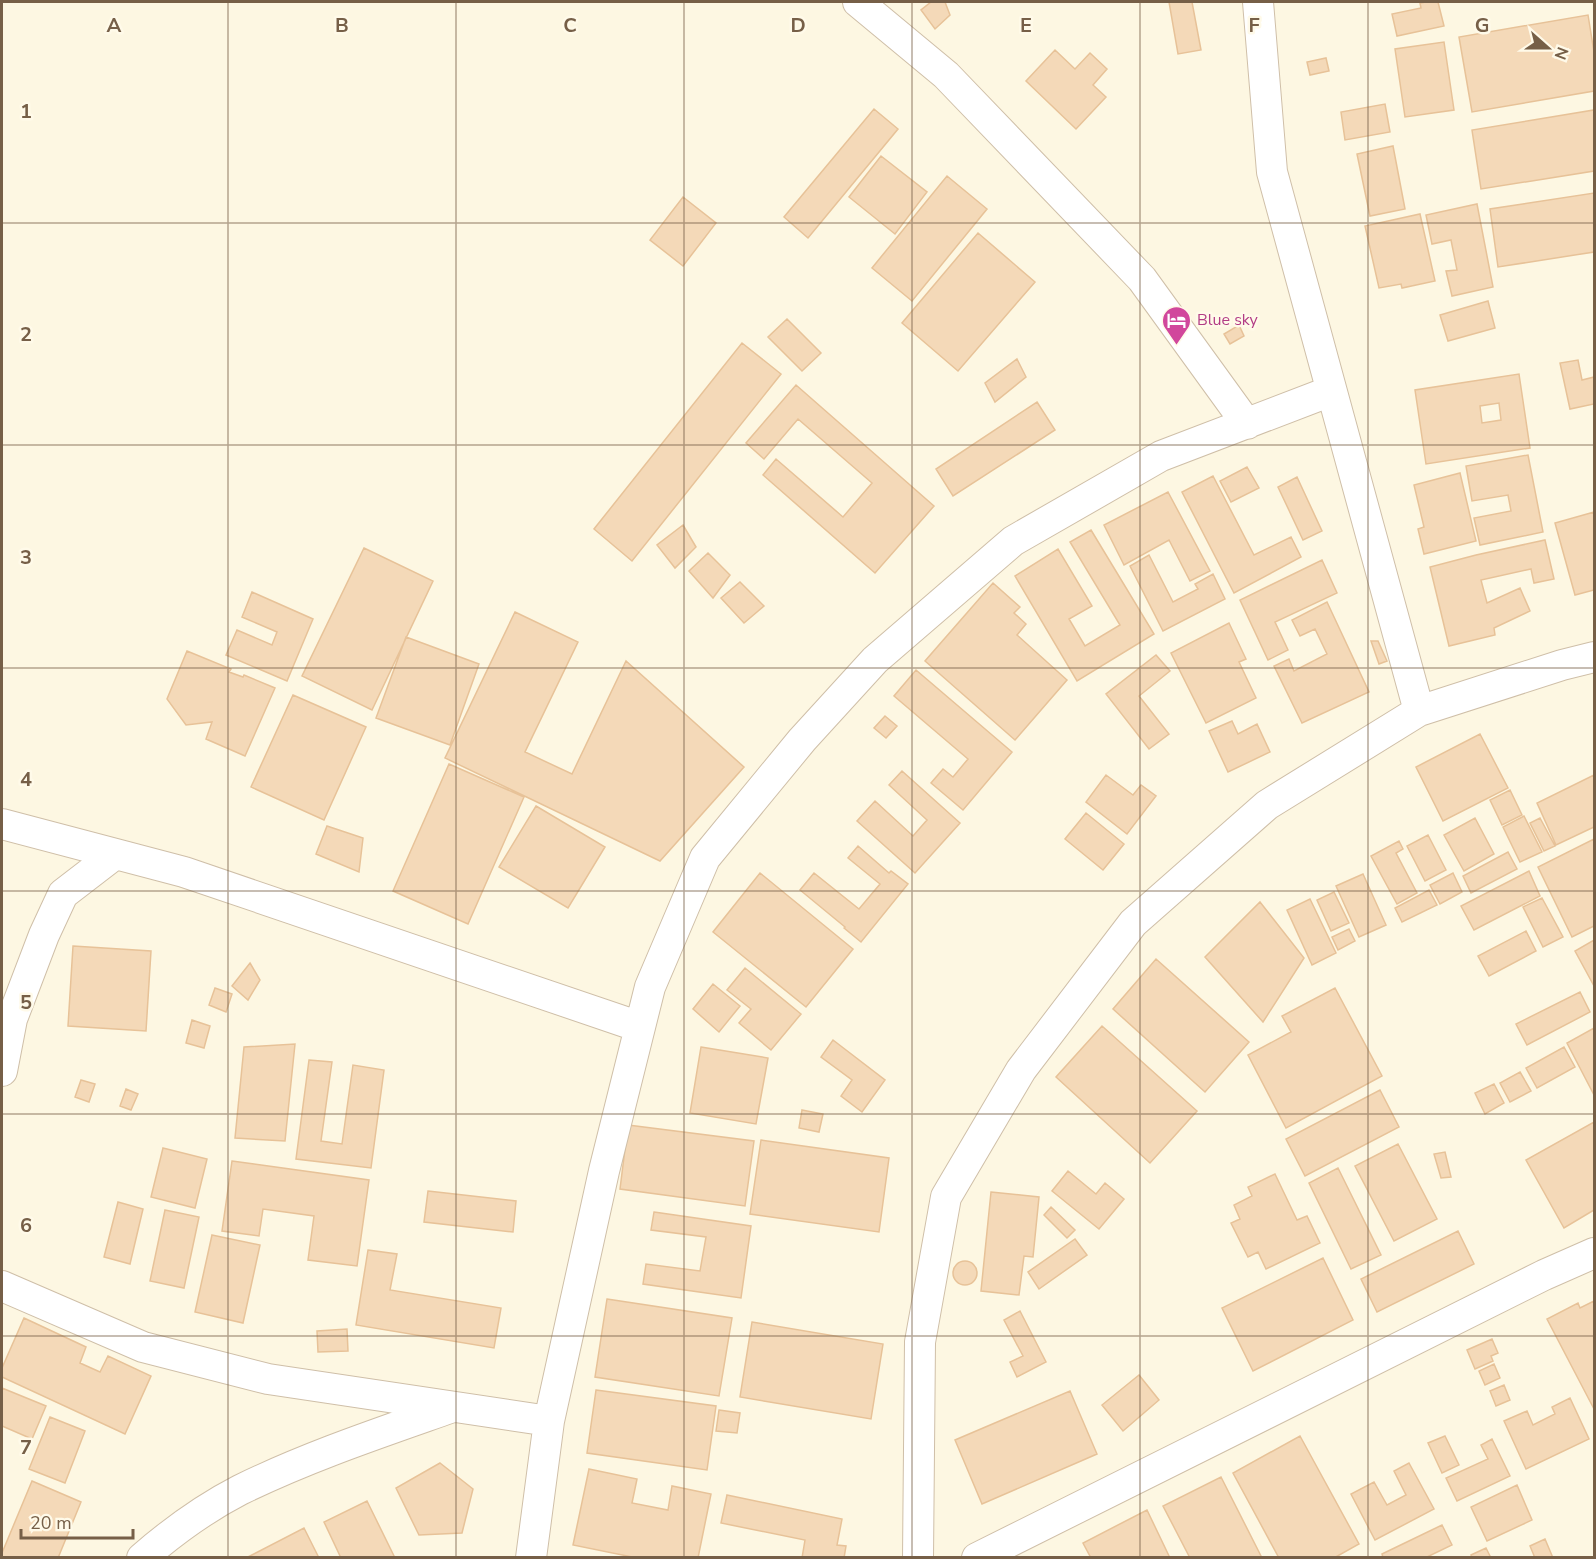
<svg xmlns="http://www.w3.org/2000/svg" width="1596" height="1559" font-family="'Nunito Sans',sans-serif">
  <rect width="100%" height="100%" fill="#fdf7e2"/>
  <!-- building -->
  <path fill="#f4d9b8" stroke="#e7c298" stroke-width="1.5" fill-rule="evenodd" d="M 931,2 L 945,2 L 950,15 L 935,29 L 921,10 Z
    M 1169,2 L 1192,2 L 1201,50 L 1178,54 Z
    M 1426,2 L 1438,2 L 1444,26 L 1397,36 L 1392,14 L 1421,8 L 1420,3 Z
    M 1588,15 L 1594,52 L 1594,91 L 1472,112 L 1459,37 Z
    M 1444,42 L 1454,110 L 1405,117 L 1395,49 Z
    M 1055,50 L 1075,69 L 1090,53 L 1107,69 L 1093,85 L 1106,97 L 1076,129 L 1026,81 Z
    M 1326,58 L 1329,71 L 1310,75 L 1307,62 Z
    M 1385,104 L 1390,132 L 1345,140 L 1341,112 Z
    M 874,109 L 898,129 L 808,238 L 784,217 Z
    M 1594,110 L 1594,171 L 1481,189 L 1472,130 Z
    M 1393,146 L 1405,209 L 1370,216 L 1357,154 Z
    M 881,156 L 927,192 L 895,234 L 849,197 Z
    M 947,176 L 987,209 L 912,301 L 872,268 Z
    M 1594,193 L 1594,252 L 1498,267 L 1490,209 Z
    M 683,197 L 716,223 L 683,266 L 650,240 Z
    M 1477,204 L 1493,287 L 1452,296 L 1446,271 L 1457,270 L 1451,240 L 1432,244 L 1426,215 Z
    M 1420,214 L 1435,281 L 1402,288 L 1401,284 L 1379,288 L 1365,226 Z
    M 978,233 L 1035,282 L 958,371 L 902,323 Z
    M 1488,301 L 1495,328 L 1448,341 L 1440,315 Z
    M 787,319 L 821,353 L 802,371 L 768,337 Z
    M 1239,325 L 1244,336 L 1230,344 L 1224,334 Z
    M 742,343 L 781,374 L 632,561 L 594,529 Z
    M 1017,359 L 1026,377 L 995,402 L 985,383 Z
    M 1578,360 L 1582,380 L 1594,377 L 1594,404 L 1570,409 L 1560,363 Z
    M 1519,374 L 1530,448 L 1426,464 L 1415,390 ZM 1499,403 L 1501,420 L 1482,423 L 1480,406 Z
    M 796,385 L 934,506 L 875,573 L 763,475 L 776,459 L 843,517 L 872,483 L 798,419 L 764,459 L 746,443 Z
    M 1037,402 L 1055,430 L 953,496 L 936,469 Z
    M 1528,455 L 1543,532 L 1480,545 L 1474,518 L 1511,511 L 1508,495 L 1472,501 L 1466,466 Z
    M 1247,467 L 1259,488 L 1231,502 L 1220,481 Z
    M 1460,473 L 1476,541 L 1424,554 L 1418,529 L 1424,527 L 1414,485 Z
    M 1213,476 L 1254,555 L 1291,537 L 1301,557 L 1234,593 L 1182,492 Z
    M 1297,477 L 1322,531 L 1303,540 L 1278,487 Z
    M 1168,492 L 1210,571 L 1190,581 L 1169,540 L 1124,565 L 1104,525 Z
    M 1594,512 L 1594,590 L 1575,595 L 1555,523 Z
    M 683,525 L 696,547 L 675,568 L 657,545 Z
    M 1091,530 L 1154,634 L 1077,681 L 1015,576 L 1058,549 L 1092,606 L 1069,619 L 1085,646 L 1120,625 L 1070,542 Z
    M 1545,540 L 1554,579 L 1534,583 L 1531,569 L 1481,580 L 1487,603 L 1520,588 L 1530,611 L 1494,628 L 1495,635 L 1449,646 L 1430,567 L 1476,555 Z
    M 364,548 L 433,581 L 372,710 L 302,676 Z
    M 708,553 L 730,575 L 713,598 L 689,571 Z
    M 1149,555 L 1173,602 L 1198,589 L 1195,584 L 1213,574 L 1225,599 L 1163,631 L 1130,566 Z
    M 1322,560 L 1337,593 L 1275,622 L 1288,650 L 1268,660 L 1240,600 Z
    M 740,582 L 764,606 L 744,623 L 721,598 Z
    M 993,583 L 1020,607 L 1014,613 L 1026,624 L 1017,635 L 1067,680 L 1015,740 L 925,661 Z
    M 252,592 L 313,619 L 287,681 L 226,655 L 237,630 L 272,645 L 277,632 L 242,617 Z
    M 1327,602 L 1369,692 L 1302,723 L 1274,666 L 1289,659 L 1294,671 L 1327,654 L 1315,629 L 1300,636 L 1292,620 Z
    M 515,612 L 578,642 L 525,752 L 572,774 L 626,661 L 744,767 L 660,861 L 445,758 Z
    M 1229,623 L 1246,659 L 1239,662 L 1256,698 L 1206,723 L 1171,653 Z
    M 406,637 L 479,664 L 450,745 L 376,718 Z
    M 1371,641 L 1378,641 L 1387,661 L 1379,664 Z
    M 187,651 L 231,669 L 229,672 L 243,677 L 244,675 L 275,688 L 245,756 L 206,739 L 212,722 L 186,725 L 167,699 Z
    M 1156,655 L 1170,671 L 1139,696 L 1169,734 L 1149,749 L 1106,694 Z
    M 916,670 L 1012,752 L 963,810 L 931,783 L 943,769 L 953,777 L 968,759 L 894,696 Z
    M 293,695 L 366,727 L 324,820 L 251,787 Z
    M 885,716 L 897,726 L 886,738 L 874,728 Z
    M 1232,721 L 1238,734 L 1257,724 L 1270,752 L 1228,772 L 1209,731 Z
    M 1480,734 L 1508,788 L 1443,821 L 1416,767 Z
    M 449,764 L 524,797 L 468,924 L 393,891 Z
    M 902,771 L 960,823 L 915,873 L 857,821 L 875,801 L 913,836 L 927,820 L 889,785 Z
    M 1106,775 L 1133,795 L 1141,785 L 1156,796 L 1127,834 L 1086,802 Z
    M 1594,775 L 1594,827 L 1556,845 L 1537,803 Z
    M 1510,790 L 1522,815 L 1502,825 L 1490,800 Z
    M 536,806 L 605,847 L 568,908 L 499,867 Z
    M 1086,813 L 1124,844 L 1103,870 L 1065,839 Z
    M 1524,816 L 1542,852 L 1520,862 L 1503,827 Z
    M 1475,818 L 1494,854 L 1464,871 L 1444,835 Z
    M 1540,818 L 1555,846 L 1544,851 L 1530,823 Z
    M 327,826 L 363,838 L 359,872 L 316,854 Z
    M 1428,835 L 1446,870 L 1425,881 L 1407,846 Z
    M 1594,839 L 1594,926 L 1572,937 L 1538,867 Z
    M 1399,841 L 1403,849 L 1396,853 L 1417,893 L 1397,904 L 1371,856 Z
    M 858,846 L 889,873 L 891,871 L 908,884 L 861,942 L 844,928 L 845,927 L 800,890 L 814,873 L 859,909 L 880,884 L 848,858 Z
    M 1508,852 L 1517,869 L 1471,893 L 1463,876 Z
    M 1529,871 L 1540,896 L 1474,930 L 1461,906 Z
    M 760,873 L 853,949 L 806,1007 L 713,932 Z
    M 1453,873 L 1462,892 L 1440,904 L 1430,885 Z
    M 1363,874 L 1386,925 L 1359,937 L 1336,886 Z
    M 1429,890 L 1437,905 L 1402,922 L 1395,908 Z
    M 1334,892 L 1349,923 L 1331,931 L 1317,900 Z
    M 1542,898 L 1563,937 L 1543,947 L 1523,907 Z
    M 1310,899 L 1336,953 L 1312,965 L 1287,910 Z
    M 1260,902 L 1304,958 L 1263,1022 L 1205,957 Z
    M 1349,929 L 1355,941 L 1338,950 L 1332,937 Z
    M 1526,931 L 1536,951 L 1489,976 L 1478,956 Z
    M 1594,940 L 1594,986 L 1575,951 Z
    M 73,946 L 151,951 L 146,1031 L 68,1026 Z
    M 1156,959 L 1249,1042 L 1205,1092 L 1113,1009 Z
    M 250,963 L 260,980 L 248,1000 L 232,986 Z
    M 745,968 L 801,1014 L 771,1050 L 739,1023 L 751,1009 L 727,990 Z
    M 713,984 L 740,1006 L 719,1032 L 693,1009 Z
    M 215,988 L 232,994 L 226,1012 L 209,1005 Z
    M 1335,988 L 1382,1076 L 1286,1128 L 1248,1055 L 1291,1032 L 1282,1016 Z
    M 1580,992 L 1590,1012 L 1527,1045 L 1516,1024 Z
    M 192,1020 L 210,1026 L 204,1048 L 186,1043 Z
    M 1102,1026 L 1197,1111 L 1150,1163 L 1056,1077 Z
    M 1594,1028 L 1594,1095 L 1567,1043 Z
    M 833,1040 L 885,1080 L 862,1112 L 841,1096 L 852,1080 L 821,1057 Z
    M 295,1044 L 285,1141 L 235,1138 L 244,1047 Z
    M 701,1047 L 768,1058 L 756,1124 L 690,1113 Z
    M 1564,1047 L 1575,1067 L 1537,1088 L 1526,1068 Z
    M 309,1060 L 332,1062 L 321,1141 L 342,1144 L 353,1065 L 384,1070 L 371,1168 L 296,1159 Z
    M 1520,1072 L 1531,1091 L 1510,1102 L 1500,1083 Z
    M 81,1080 L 95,1084 L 89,1102 L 75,1097 Z
    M 1494,1084 L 1504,1103 L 1485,1114 L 1475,1093 Z
    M 126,1089 L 138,1094 L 131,1110 L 120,1106 Z
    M 1380,1090 L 1399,1127 L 1305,1176 L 1286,1139 Z
    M 802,1110 L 823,1114 L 819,1132 L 799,1128 Z
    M 1594,1122 L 1594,1210 L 1564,1228 L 1526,1160 Z
    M 628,1125 L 754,1141 L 745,1206 L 620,1189 Z
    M 761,1140 L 889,1158 L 879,1232 L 750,1214 Z
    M 1398,1144 L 1437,1219 L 1394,1241 L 1355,1166 Z
    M 163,1148 L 207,1159 L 195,1208 L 151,1197 Z
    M 1445,1152 L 1451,1177 L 1441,1178 L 1434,1154 Z
    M 232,1161 L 369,1180 L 357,1266 L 308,1260 L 314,1216 L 263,1209 L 259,1236 L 222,1231 Z
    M 1338,1168 L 1381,1255 L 1351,1269 L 1309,1183 Z
    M 1068,1171 L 1096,1194 L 1105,1183 L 1124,1199 L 1099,1229 L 1052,1191 Z
    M 1275,1174 L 1297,1220 L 1307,1216 L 1320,1243 L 1266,1269 L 1258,1252 L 1248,1257 L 1231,1223 L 1240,1219 L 1234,1205 L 1252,1196 L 1248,1187 Z
    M 428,1191 L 516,1201 L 513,1232 L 424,1222 Z
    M 991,1192 L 1039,1197 L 1033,1257 L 1024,1256 L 1019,1295 L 981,1291 Z
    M 118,1202 L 143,1209 L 130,1264 L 104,1257 Z
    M 1051,1207 L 1075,1230 L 1067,1238 L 1044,1215 Z
    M 165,1210 L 199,1217 L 184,1288 L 150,1281 Z
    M 654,1212 L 751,1226 L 741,1298 L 643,1284 L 646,1264 L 700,1271 L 706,1237 L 651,1230 Z
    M 1458,1231 L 1474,1264 L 1377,1312 L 1361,1279 Z
    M 212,1235 L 260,1245 L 243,1323 L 195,1312 Z
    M 1075,1239 L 1087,1255 L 1039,1289 L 1028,1272 Z
    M 368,1250 L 397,1254 L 390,1290 L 501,1308 L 494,1348 L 356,1325 Z
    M 1323,1258 L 1353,1320 L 1253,1371 L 1222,1308 Z
    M953 1273a12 12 0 1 1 24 0a12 12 0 1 1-24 0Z
    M 607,1299 L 732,1318 L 719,1396 L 595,1377 Z
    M 1594,1301 L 1594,1409 L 1547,1319 L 1578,1303 L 1580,1308 Z
    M 1020,1311 L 1046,1362 L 1017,1377 L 1010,1362 L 1023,1356 L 1004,1320 Z
    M 24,1318 L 86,1347 L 80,1363 L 100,1372 L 108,1356 L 151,1376 L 125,1434 L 2,1377 L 2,1368 Z
    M 752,1322 L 883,1344 L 871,1419 L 740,1397 Z
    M 347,1329 L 348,1351 L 318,1352 L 317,1331 Z
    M 1492,1339 L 1498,1353 L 1491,1356 L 1493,1361 L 1475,1369 L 1467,1350 Z
    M 1494,1364 L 1500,1378 L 1485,1385 L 1479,1371 Z
    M 1139,1375 L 1159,1400 L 1123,1431 L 1102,1405 Z
    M 1504,1385 L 1510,1400 L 1496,1406 L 1490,1391 Z
    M 2,1388 L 46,1406 L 32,1439 L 2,1426 Z
    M 596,1390 L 716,1406 L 707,1470 L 587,1453 Z
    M 1070,1391 L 1097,1454 L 982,1504 L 955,1440 Z
    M 1570,1398 L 1589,1439 L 1526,1469 L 1504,1421 L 1527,1411 L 1533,1425 L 1555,1414 L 1552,1407 Z
    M 719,1410 L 740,1413 L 737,1433 L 716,1431 Z
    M 50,1417 L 85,1431 L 65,1483 L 29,1469 Z
    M 1300,1436 L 1359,1544 L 1334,1558 L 1279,1558 L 1233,1473 Z
    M 1445,1436 L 1459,1465 L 1442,1473 L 1428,1443 Z
    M 1492,1439 L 1510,1476 L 1457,1501 L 1446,1478 L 1488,1459 L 1481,1445 Z
    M 440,1463 L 473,1489 L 462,1533 L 419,1535 L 396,1488 Z
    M 1409,1463 L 1434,1509 L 1375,1540 L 1351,1494 L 1374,1482 L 1387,1505 L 1406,1495 L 1394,1471 Z
    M 589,1469 L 637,1479 L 632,1503 L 668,1510 L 672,1486 L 711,1494 L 698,1558 L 637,1558 L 573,1545 Z
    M 1221,1477 L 1262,1558 L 1190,1558 L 1163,1506 Z
    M 32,1481 L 81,1502 L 58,1558 L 2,1558 L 2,1553 Z
    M 1517,1485 L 1532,1520 L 1487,1541 L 1471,1507 Z
    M 727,1495 L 842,1519 L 837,1545 L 846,1546 L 844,1558 L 802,1558 L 805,1540 L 721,1523 Z
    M 367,1501 L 395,1558 L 341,1558 L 324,1522 Z
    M 1147,1510 L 1170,1558 L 1091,1558 L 1083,1543 Z
    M 1442,1525 L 1452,1545 L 1425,1558 L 1383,1558 L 1382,1554 Z
    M 304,1528 L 319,1558 L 246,1558 Z
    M 1545,1539 L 1553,1558 L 1535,1558 L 1530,1546 Z
    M 1486,1548 L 1491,1558 L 1472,1558 L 1471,1555 Z"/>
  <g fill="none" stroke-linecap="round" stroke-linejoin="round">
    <defs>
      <path id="street" d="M 858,2 L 946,75 L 1142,279 L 1247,424
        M 1258,2 L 1272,172 L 1419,711
        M 2,824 L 184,872 L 640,1027
        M 2,1071 L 12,1019 L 44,935 L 63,894 L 115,854
        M 2,1286 L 143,1347 L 268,1379 L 549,1421
        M 142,1558 C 172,1532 205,1508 240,1490 C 307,1457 379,1433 450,1408
        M 531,1558 L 549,1421 L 604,1171 L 650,987 L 705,858 L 802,740 L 875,660 L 1013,541 L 1161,456 L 1331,391
        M 918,1558 L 920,1342 L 946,1197 L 1021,1070 L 1133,923 L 1267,805 L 1419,711 L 1562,665 L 1594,657
        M 977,1558 L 1544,1275 L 1594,1253"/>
    </defs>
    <!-- street casing -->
    <use href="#street" stroke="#cfbfa8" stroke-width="32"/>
    <!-- street -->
    <use href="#street" stroke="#fff" stroke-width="30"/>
  </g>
  <!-- grid -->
  <path fill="none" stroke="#765f47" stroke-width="1.5" stroke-opacity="0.55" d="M 228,2 L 228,1558M 456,2 L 456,1558M 684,2 L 684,1558M 912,2 L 912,1558M 1140,2 L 1140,1558M 1368,2 L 1368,1558M 2,223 L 1594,223M 2,445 L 1594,445M 2,668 L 1594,668M 2,891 L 1594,891M 2,1114 L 1594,1114M 2,1336 L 1594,1336"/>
  <!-- icons -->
  <defs>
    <symbol id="hotel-pin" viewBox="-11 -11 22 30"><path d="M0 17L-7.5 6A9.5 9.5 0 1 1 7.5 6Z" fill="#d1479c" stroke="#fffae9"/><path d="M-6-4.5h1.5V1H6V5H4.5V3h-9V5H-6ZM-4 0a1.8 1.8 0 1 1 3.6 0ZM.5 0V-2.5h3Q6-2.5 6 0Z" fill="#fff"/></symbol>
  </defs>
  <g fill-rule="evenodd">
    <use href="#hotel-pin" x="1160" y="304" width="33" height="45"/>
  </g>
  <g text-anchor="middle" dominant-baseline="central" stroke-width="5" stroke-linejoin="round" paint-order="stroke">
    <!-- hotel labels -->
    <g font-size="16" fill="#b23c85" stroke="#fffae9" text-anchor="start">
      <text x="1197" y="320">Blue sky</text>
    </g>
  </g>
  <g font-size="20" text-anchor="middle" font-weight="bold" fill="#765f47" stroke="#fffae9" stroke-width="5" stroke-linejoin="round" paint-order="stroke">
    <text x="114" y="32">A</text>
    <text x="342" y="32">B</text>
    <text x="570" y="32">C</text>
    <text x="798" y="32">D</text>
    <text x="1026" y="32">E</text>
    <text x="1254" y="32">F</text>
    <text x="1482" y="32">G</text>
    <text x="26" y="118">1</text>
    <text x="26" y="341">2</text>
    <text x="26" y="564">3</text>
    <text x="26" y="786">4</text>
    <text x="26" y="1009">5</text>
    <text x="26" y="1232">6</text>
    <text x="26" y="1454">7</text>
  </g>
  <!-- border -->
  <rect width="1596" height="1559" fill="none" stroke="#765f47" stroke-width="6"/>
  <!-- north arrow -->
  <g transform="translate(1548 48) rotate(111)" stroke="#fffae9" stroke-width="4.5" paint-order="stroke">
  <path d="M0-4.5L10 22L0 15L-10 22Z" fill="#765f47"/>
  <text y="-9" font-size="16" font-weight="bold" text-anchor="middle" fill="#765f47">N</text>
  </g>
  <!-- scale -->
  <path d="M21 1529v9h112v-9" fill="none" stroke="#765f47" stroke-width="3"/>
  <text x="30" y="1529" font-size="18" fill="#765f47" stroke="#fffae9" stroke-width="4.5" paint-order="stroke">20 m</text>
</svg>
